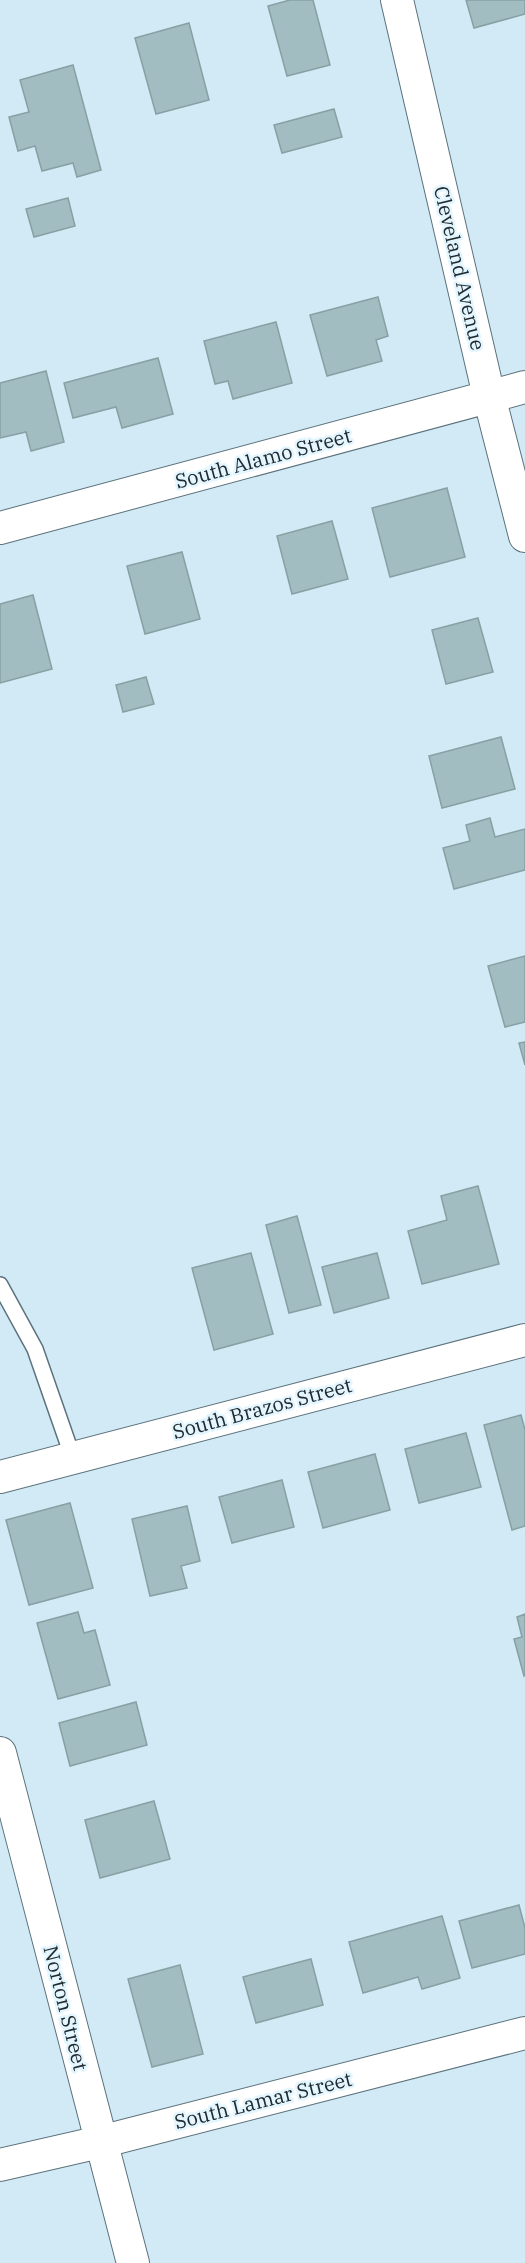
<svg xmlns="http://www.w3.org/2000/svg" width="525" height="2263" font-family="'IBM Plex Serif',serif">
  <rect width="100%" height="100%" fill="#d1eaf5"/>
  <!-- building -->
  <path fill="#a2bdc1" stroke="#86a0a4" stroke-width="1.5" d="M 290,0 L 313,0 L 330,65 L 287,76 L 268,6 Z
    M 466,0 L 525,0 L 525,14 L 474,28 Z
    M 189,23 L 209,100 L 156,114 L 135,38 Z
    M 73,65 L 101,170 L 77,177 L 73,163 L 42,171 L 35,146 L 18,151 L 9,117 L 29,112 L 20,80 Z
    M 334,109 L 342,137 L 282,153 L 274,125 Z
    M 68,198 L 75,226 L 34,237 L 26,209 Z
    M 378,297 L 388,336 L 376,340 L 382,361 L 327,376 L 310,315 Z
    M 276,322 L 292,383 L 233,399 L 228,381 L 215,384 L 204,341 Z
    M 158,358 L 173,414 L 122,428 L 116,407 L 73,418 L 64,383 Z
    M 46,371 L 64,442 L 31,451 L 26,432 L 0,438 L 0,383 Z
    M 447,488 L 465,557 L 390,577 L 372,508 Z
    M 332,521 L 348,579 L 292,594 L 277,536 Z
    M 182,552 L 200,619 L 145,634 L 127,566 Z
    M 33,595 L 52,669 L 0,683 L 0,604 Z
    M 478,618 L 493,672 L 446,684 L 432,630 Z
    M 146,677 L 154,704 L 123,712 L 116,685 Z
    M 501,737 L 515,789 L 442,808 L 429,756 Z
    M 490,818 L 495,837 L 525,829 L 525,870 L 454,889 L 443,848 L 470,841 L 466,825 Z
    M 525,956 L 525,1022 L 505,1027 L 488,966 Z
    M 525,1042 L 525,1065 L 519,1043 Z
    M 478,1186 L 499,1264 L 422,1284 L 408,1231 L 447,1220 L 441,1196 Z
    M 297,1216 L 321,1305 L 289,1313 L 266,1225 Z
    M 251,1253 L 273,1334 L 214,1350 L 192,1268 Z
    M 377,1253 L 389,1298 L 334,1313 L 322,1267 Z
    M 521,1415 L 525,1430 L 525,1526 L 512,1530 L 484,1425 Z
    M 466,1433 L 481,1487 L 419,1503 L 405,1449 Z
    M 375,1454 L 390,1510 L 323,1528 L 308,1472 Z
    M 282,1480 L 294,1527 L 232,1543 L 219,1497 Z
    M 70,1503 L 93,1588 L 29,1605 L 6,1520 Z
    M 187,1506 L 200,1561 L 181,1566 L 187,1588 L 150,1596 L 132,1519 Z
    M 78,1612 L 84,1633 L 95,1630 L 110,1685 L 58,1699 L 37,1623 Z
    M 525,1614 L 525,1675 L 524,1676 L 514,1639 L 522,1637 L 517,1617 Z
    M 136,1702 L 147,1745 L 70,1766 L 59,1723 Z
    M 154,1801 L 170,1859 L 100,1878 L 85,1820 Z
    M 519,1905 L 525,1928 L 525,1954 L 472,1968 L 459,1921 Z
    M 442,1916 L 460,1978 L 422,1989 L 418,1977 L 363,1993 L 349,1942 Z
    M 311,1959 L 323,2005 L 256,2023 L 243,1977 Z
    M 180,1965 L 203,2054 L 152,2067 L 128,1979 Z"/>
  <g fill="none" stroke-linecap="round" stroke-linejoin="round">
    <defs>
      <path id="service" d="M 0,1285 L 35,1349 L 73,1458"/>
      <path id="minor" d="M 397,0 L 489,396 L 525,536
        M 0,528 L 525,387
        M 0,1477 L 525,1340
        M 0,1753 L 133,2263
        M 0,2165 L 100,2142 L 525,2033"/>
    </defs>
    <!-- service casing -->
    <use href="#service" stroke="#5c727c" stroke-width="18"/>
    <!-- minor casing -->
    <use href="#minor" stroke="#5c727c" stroke-width="34"/>
    <!-- service -->
    <use href="#service" stroke="#fff" stroke-width="15"/>
    <!-- minor -->
    <use href="#minor" stroke="#fff" stroke-width="32"/>
  </g>
  <g text-anchor="middle" dominant-baseline="central" stroke-width="5" stroke-linejoin="round" paint-order="stroke">
    <!-- street labels -->
    <g font-size="20" fill="#212b2f" stroke="#e3f6ff">
      <text transform="translate(460 268) rotate(77)">Cleveland Avenue</text>
      <text transform="translate(263 458) rotate(-15)">South Alamo Street</text>
      <text transform="translate(262 1408) rotate(-15)">South Brazos Street</text>
      <text transform="translate(66 2008) rotate(76)">Norton Street</text>
      <text transform="translate(263 2100) rotate(-14)">South Lamar Street</text>
    </g>
  </g>
</svg>
